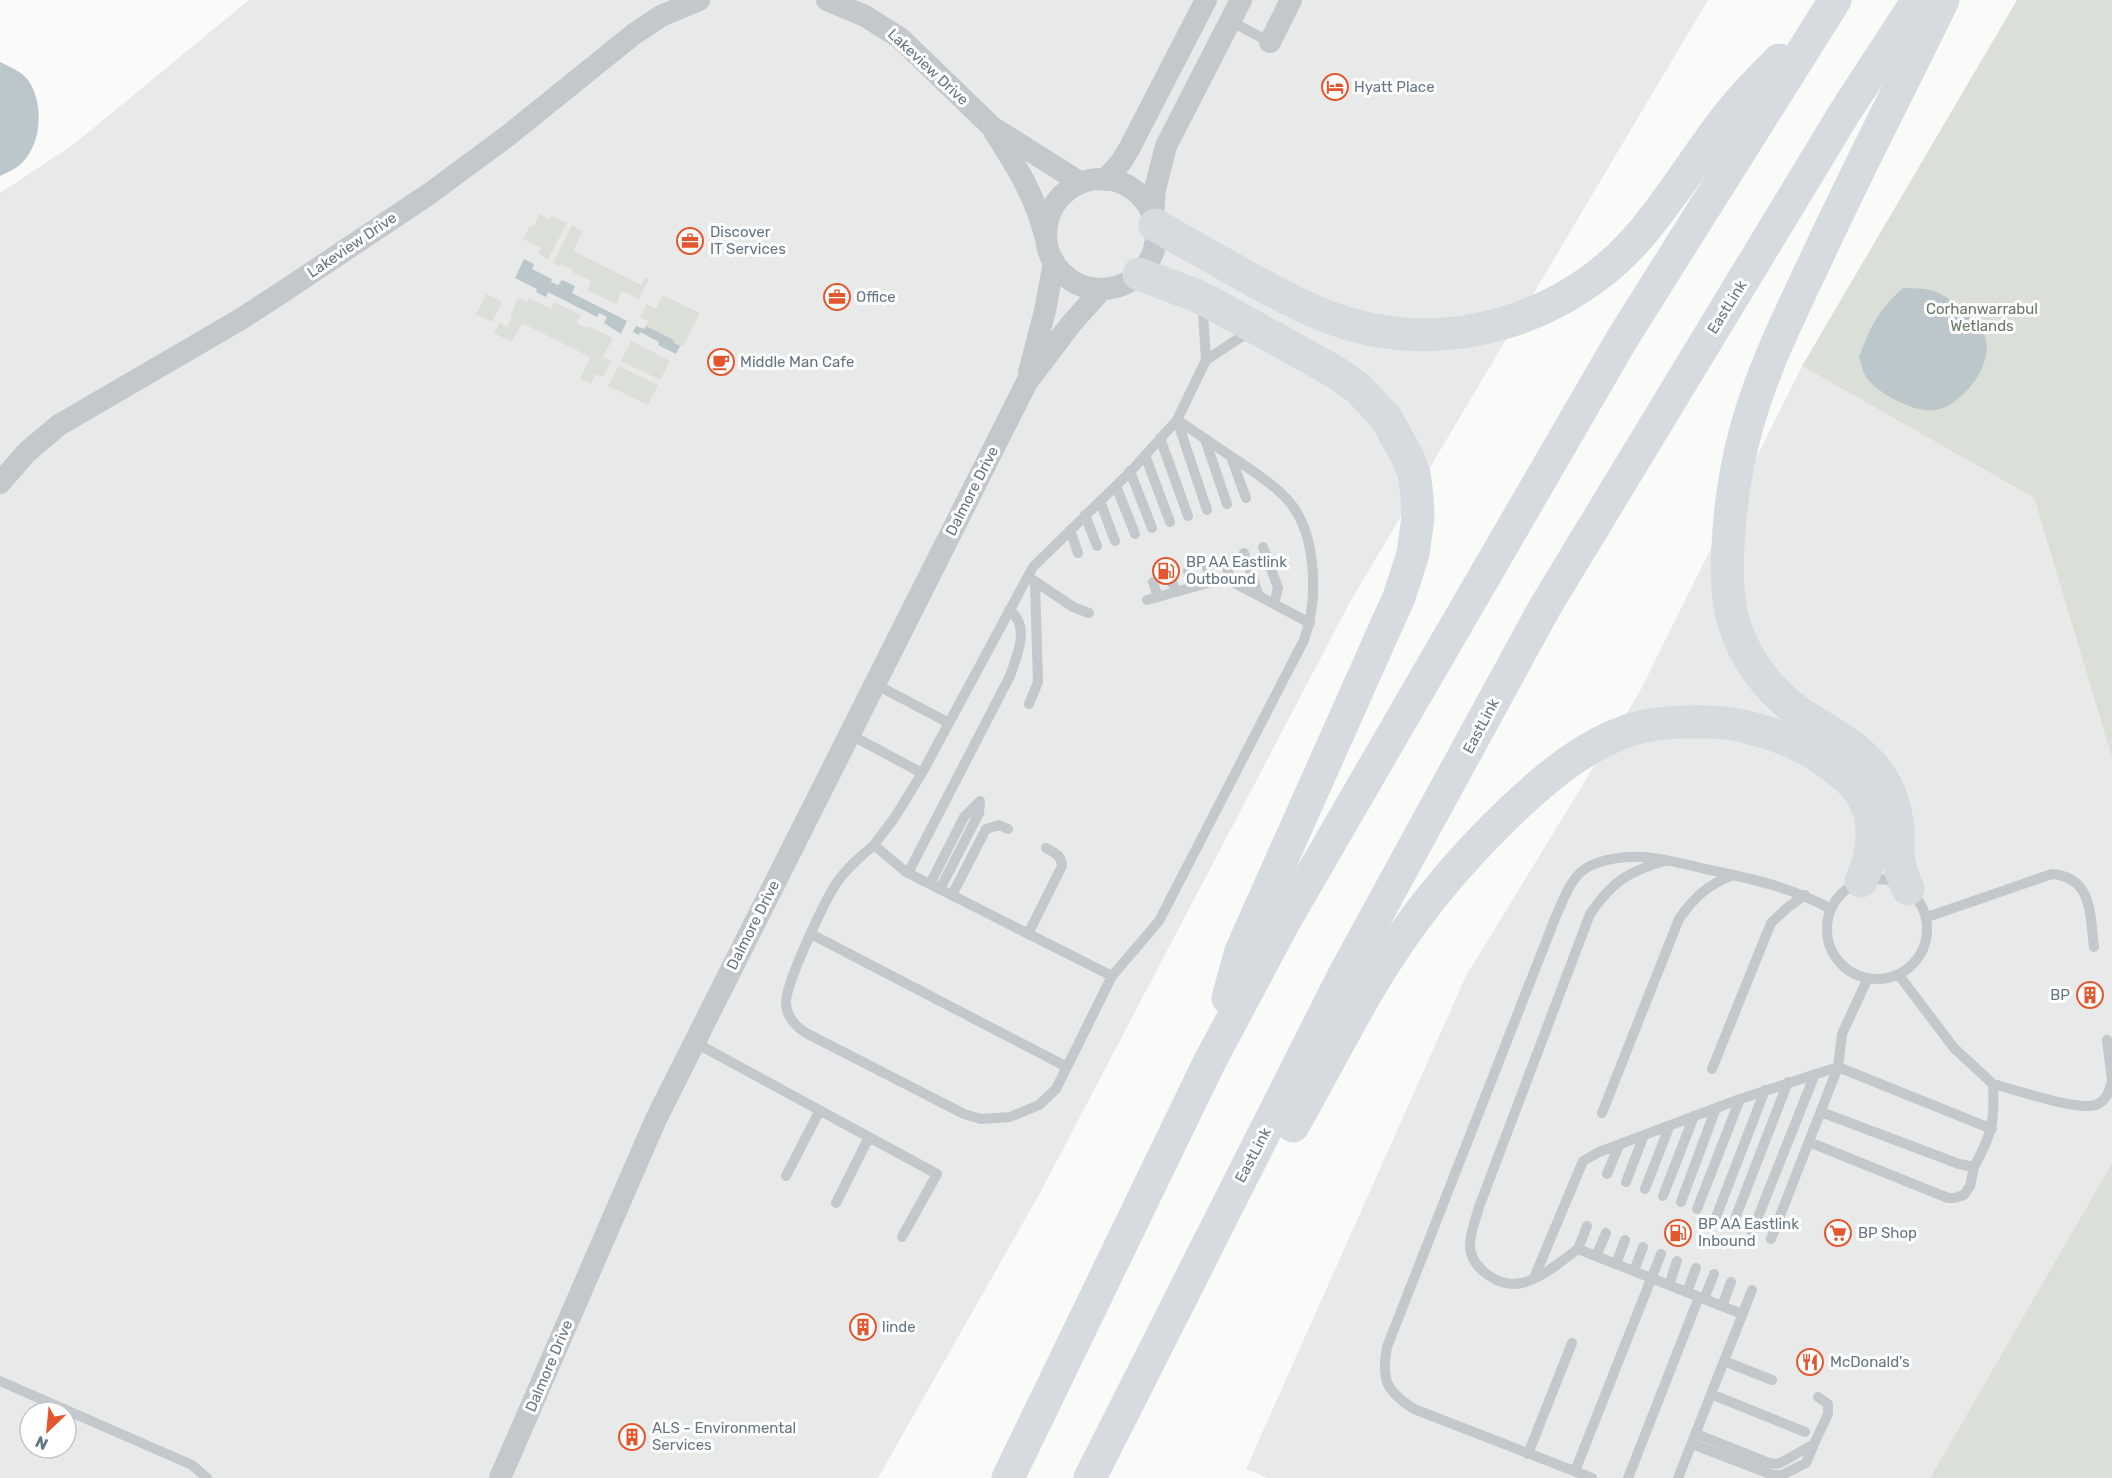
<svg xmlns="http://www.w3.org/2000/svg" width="2112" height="1478" font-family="Rubik,sans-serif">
  <rect width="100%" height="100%" fill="#fafaf8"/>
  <!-- built -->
  <path fill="#e8e9e9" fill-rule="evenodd" d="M 249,0 L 1708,0 L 1350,602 L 1040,1193 L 878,1478 L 0,1478 L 0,193 L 74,144 ZM 30,1412 L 66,1412 L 66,1448 L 30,1448 Z
    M 1802,366 L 2034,498 L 2112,758 L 2112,1163 L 1930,1478 L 1267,1478 L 1246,1469 L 1466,976 L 1640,691 Z"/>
  <!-- green -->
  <path fill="#dadfd7" d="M 2017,0 L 2112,0 L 2112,758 L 2034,498 L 1802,366 Z
    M 540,214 L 550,219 L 552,215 L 567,223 L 548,259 L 538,254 L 541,248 L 523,239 L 530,226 L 533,227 Z
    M 572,225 L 583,231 L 573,251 L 641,285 L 646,277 L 649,278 L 639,299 L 622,291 L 616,304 L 587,290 L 591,281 L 572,272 L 572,269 L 561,264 L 559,266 L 553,263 Z
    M 486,294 L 502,302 L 492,322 L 476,314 Z
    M 663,295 L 700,313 L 683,347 L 673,342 L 674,340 L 646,326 L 648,321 L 640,317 L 647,304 L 656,309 Z
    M 518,298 L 527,302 L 529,298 L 551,309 L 554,302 L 581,315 L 577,323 L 588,329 L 589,326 L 613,338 L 603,357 L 611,361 L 603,377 L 596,374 L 591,384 L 580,379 L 590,357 L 522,323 L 512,342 L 494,333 L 499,323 L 507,327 L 512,317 L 510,316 Z
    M 631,341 L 670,361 L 660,380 L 621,361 Z
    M 619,366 L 658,385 L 648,405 L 608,386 Z
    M 2112,1163 L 2112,1478 L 1930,1478 Z"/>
  <!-- water -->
  <path fill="#bbc7cb" d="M 0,62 C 10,67 21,71 28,80 C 45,104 42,149 17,167 C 12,171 5,173 0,176 Z
    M 524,259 L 534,264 L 532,269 L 552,279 L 551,282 L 558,285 L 562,280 L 575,286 L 572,293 L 627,321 L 621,334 L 604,323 L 607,317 L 599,313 L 597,317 L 548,292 L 546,297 L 536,292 L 537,289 L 515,278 Z
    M 1903,288 C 1936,288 1940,291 1965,312 C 1972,318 1982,328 1985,337 C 1994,364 1965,401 1940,409 C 1920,416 1879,395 1867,378 C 1863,373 1861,363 1859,357 C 1871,326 1878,310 1903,288 Z
    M 636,326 L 644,329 L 646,326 L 674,340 L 673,342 L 680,346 L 676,354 L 658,345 L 659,342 L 640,332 L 639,335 L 633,332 Z"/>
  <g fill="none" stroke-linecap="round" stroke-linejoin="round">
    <!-- lane -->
    <path stroke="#c3c8cc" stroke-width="10" d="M 1230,21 L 1270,42
      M 1206,360 L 1241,337 L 1252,335
      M 1177,420 L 1207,510
      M 1160,438 L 1188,516
      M 1205,439 L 1227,504
      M 1145,455 L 1170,522
      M 1231,457 L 1246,498
      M 1130,471 L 1152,528
      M 1116,486 L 1135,534
      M 1100,501 L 1115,541
      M 1085,515 L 1097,546
      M 1070,530 L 1078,553
      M 1263,547 L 1278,588 L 1274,604
      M 1244,553 L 1259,596
      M 1224,559 L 1231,581
      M 1206,565 L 1212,582
      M 1188,571 L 1194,587
      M 1170,576 L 1176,592
      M 1033,580 L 1073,607 L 1089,613
      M 1153,582 L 1158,597
      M 1147,600 L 1225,578 L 1310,623
      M 875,684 L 949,723
      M 1029,704 L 1038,682 L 1035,582
      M 849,734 L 922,773
      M 874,845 C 861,856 848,867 838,881 C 826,897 784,987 786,1004 C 787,1017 795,1026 806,1033 L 964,1114 L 981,1119 L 1010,1117 L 1039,1105 L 1056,1089 L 1112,976 L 1159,921 L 1304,640 C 1313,615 1315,590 1312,563 C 1306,506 1282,491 1238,461 C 1217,447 1197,433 1177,420
      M 1664,861 C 1627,872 1612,882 1590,914 L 1479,1207 C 1476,1219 1469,1235 1470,1248 C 1473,1270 1500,1288 1522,1283 C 1543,1278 1561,1261 1578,1249 L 1742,1314
      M 908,873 L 1010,676 C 1017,656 1031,625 1009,610
      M1827 929a50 50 0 1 1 100 0a50 50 0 1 1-100 0Z
      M 930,884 L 964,817 L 980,801
      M 940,889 L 979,813 L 980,801
      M 952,895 L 986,829 L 999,825 L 1008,829
      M 1927,917 L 2052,874 C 2093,877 2090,916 2094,947
      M 811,934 L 1067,1067
      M 1028,934 L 1062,866 C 1062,856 1055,853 1046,848
      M 1112,976 L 906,872 L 874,845 L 895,817 L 922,773 L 1033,567 L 1132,470 L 1177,420 L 1206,360 L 1203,313 L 1199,304
      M 2107,1040 L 2112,1080
      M 694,1042 L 937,1174 L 902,1237
      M 1712,1069 L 1771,923 L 1787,908 L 1805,895
      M 1993,1084 C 2014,1089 2081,1113 2098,1104 C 2108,1098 2109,1091 2112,1081
      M 1821,1112 L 1959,1164 L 1974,1167 C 1992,1134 1995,1122 1993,1084 L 1954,1048 L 1898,974
      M 1602,1113 L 1679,919 C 1694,897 1709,884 1733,875
      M 1809,1142 L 1948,1198 L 1954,1198 L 1964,1195 L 1970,1186 L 1974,1167
      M 1607,1174 L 1619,1145
      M 786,1176 L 820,1110
      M 1626,1182 L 1644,1135
      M 1645,1189 L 1670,1125
      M 1663,1196 L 1694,1116
      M 1681,1202 L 1716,1108
      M 836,1203 L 869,1137
      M 1697,1209 L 1740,1099
      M 1716,1217 L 1765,1090
      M 1733,1224 L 1788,1082
      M 1752,1232 L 1815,1074
      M 1771,1239 L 1838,1067 L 1992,1129
      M 1578,1249 L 1587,1226
      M 1596,1256 L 1606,1233
      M 1616,1264 L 1625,1240
      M 1634,1271 L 1643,1247
      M 1534,1278 L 1583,1161 L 1599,1152 L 1740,1099 L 1838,1067 L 1842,1034 L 1867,980
      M 1669,1285 L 1677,1261
      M 1687,1292 L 1696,1268
      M 1704,1299 L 1714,1274
      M 1722,1306 L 1731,1282
      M 1724,1361 L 1772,1380
      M 0,1381 L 192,1465 L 207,1478
      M 1711,1394 L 1805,1432
      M 1696,1434 L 1769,1463 L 1777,1464 L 1784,1461 L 1814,1444 L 1828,1414 L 1828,1404 L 1818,1397
      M 1692,1444 L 1773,1475 L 1782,1475 L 1806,1463 L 1814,1444
      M 1528,1454 L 1572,1343
      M 1575,1471 L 1661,1254
      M 1592,1478 L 1414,1409 C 1386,1391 1381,1380 1387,1347 L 1556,916 C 1564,899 1570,877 1588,867 C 1603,859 1624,856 1642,857 C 1663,858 1684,864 1705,869 C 1749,878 1791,887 1831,909
      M 1628,1478 L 1699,1297
      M 1678,1478 L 1752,1290"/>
    <!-- street -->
    <path stroke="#c3c8cc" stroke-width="22" d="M 827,0 L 865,16 L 900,38 L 992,127 L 1081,183
      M 1270,42 L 1291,0
      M 994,131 C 1017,167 1034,194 1045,235
      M1046 234a55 55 0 1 1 110 0a55 55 0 1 1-110 0Z
      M 1105,180 L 1121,162 L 1129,149 L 1206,0
      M 1153,216 L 1155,189 L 1166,146 L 1241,0
      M 1029,372 L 1045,311 L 1054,262
      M 0,483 L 27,452 L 59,425 L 241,319 L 290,287 L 429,194 L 510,134 L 634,34 L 661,16 L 699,0
      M 500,1478 L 656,1119 L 1027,382 L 1071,324 L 1102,289"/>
    <!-- highway -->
    <path stroke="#d6dbdf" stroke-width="33" d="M 1155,225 C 1188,244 1221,262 1254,281 C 1285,297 1316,315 1349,324 C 1451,354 1564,319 1635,241 C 1669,203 1695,158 1727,117 C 1742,97 1761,79 1779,60
      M 1139,274 L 1195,295 L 1215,305 L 1337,373 L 1358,388 L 1386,418 L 1407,456 L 1414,473 L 1417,496 L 1418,517 L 1413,554 L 1399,597 L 1241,951 L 1228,998
      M 1908,889 C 1904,880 1900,871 1899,861 C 1897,851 1898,841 1898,831 C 1897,812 1890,789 1879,774 C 1857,744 1829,733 1800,713 C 1772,693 1751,667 1738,635 C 1727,607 1726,575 1728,545 C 1730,505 1736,465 1747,426 C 1765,361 1797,301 1825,240 C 1863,159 1904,80 1943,0
      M 1293,1126 C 1319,1080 1343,1033 1370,987 C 1408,922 1459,860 1514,808 C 1548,776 1585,745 1630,730 C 1655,722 1685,721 1711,722 C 1749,723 1807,743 1836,769 C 1842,774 1848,778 1853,784 C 1879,811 1875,851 1861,881
      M 1008,1478 L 1209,1063 L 1284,922 L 1622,339 L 1835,0
      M 1090,1478 L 1344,975 L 1545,607 L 1845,112 L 1918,0"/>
  </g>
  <!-- icons -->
  <defs>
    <symbol id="hotel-ring" viewBox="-11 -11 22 22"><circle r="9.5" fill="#fff" stroke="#e4572e" stroke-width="1.5"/><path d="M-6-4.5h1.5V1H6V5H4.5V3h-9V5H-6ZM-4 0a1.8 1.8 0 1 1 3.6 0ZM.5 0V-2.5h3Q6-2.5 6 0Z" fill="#e4572e"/></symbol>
    <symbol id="office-ring" viewBox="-11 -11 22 22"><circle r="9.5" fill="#fff" stroke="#e4572e" stroke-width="1.5"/><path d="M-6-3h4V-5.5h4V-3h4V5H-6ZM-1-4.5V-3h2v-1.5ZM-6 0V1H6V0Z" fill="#e4572e"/></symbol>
    <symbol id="cafe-ring" viewBox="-11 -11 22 22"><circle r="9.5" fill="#fff" stroke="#e4572e" stroke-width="1.5"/><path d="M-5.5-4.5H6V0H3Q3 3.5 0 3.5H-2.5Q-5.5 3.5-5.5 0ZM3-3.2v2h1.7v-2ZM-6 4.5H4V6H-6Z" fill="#e4572e"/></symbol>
    <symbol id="fuel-ring" viewBox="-11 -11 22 22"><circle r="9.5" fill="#fff" stroke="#e4572e" stroke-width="1.5"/><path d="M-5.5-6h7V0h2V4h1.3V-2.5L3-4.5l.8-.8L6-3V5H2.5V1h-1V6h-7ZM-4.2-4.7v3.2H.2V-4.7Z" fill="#e4572e"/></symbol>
    <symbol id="building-ring" viewBox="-11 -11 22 22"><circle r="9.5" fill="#fff" stroke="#e4572e" stroke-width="1.5"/><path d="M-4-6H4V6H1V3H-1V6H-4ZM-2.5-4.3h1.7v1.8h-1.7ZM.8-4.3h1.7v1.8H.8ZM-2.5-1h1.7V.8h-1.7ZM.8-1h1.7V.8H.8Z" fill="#e4572e"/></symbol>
    <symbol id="supermarket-ring" viewBox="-11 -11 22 22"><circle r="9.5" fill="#fff" stroke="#e4572e" stroke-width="1.5"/><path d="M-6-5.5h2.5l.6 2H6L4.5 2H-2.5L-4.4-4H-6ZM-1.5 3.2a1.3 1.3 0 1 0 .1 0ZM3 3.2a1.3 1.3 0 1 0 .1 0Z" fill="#e4572e"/></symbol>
    <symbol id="restaurant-ring" viewBox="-11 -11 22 22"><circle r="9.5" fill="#fff" stroke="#e4572e" stroke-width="1.5"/><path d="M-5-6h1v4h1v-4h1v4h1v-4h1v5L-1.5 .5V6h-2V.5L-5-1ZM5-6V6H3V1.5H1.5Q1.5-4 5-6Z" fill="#e4572e"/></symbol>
  </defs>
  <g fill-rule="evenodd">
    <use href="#hotel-ring" x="1320" y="72" width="30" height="30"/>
    <use href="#office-ring" x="675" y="226" width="30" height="30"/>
    <use href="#office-ring" x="822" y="282" width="30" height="30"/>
    <use href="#cafe-ring" x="706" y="347" width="30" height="30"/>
    <use href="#fuel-ring" x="1151" y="556" width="30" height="30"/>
    <use href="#building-ring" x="2075" y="980" width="30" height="30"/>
    <use href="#fuel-ring" x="1663" y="1218" width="30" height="30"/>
    <use href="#supermarket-ring" x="1823" y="1218" width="30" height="30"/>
    <use href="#building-ring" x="848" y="1312" width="30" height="30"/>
    <use href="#restaurant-ring" x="1795" y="1347" width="30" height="30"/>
    <use href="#building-ring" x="617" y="1422" width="30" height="30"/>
  </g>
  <g text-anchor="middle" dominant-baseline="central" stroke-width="6" stroke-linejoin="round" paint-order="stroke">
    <!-- street labels -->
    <g font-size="15" fill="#657683" stroke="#fff">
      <text transform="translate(928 67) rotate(43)">Lakeview Drive</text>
      <text transform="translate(352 245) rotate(-34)">Lakeview Drive</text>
      <text transform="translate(1727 307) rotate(-58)">EastLink</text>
      <text transform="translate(972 491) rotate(-63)">Dalmore Drive</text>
      <text transform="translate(1481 726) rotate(-62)">EastLink</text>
      <text transform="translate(753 925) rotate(-63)">Dalmore Drive</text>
      <text transform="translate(1253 1155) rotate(-62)">EastLink</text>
      <text transform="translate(549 1366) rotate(-67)">Dalmore Drive</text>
    </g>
    <!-- poi labels -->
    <g font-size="15" fill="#657683" stroke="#fff" text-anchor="start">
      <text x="1354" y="87">Hyatt Place</text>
      <text x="710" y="232">Discover<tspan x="710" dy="17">IT Services</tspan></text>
      <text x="856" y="297">Office</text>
      <text x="740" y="362">Middle Man Cafe</text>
      <text x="1186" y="562">BP AA Eastlink<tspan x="1186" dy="17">Outbound</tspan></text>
      <text x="2070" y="995" text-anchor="end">BP</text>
      <text x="1698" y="1224">BP AA Eastlink<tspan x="1698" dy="17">Inbound</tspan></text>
      <text x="1858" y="1233">BP Shop</text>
      <text x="882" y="1327">linde</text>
      <text x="1830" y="1362">McDonald's</text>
      <text x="652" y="1428">ALS - Environmental<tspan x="652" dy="17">Services</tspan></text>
    </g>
    <!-- park labels -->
    <g font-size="15" fill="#687a64" stroke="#fff">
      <text x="1982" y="309">Corhanwarrabul<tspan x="1982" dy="17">Wetlands</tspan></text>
    </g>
  </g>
  <!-- north arrow -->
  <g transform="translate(48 1430) rotate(206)"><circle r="28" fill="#ffffff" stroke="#c1c8cd" stroke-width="1.5"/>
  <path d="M0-4.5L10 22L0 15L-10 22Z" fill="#e4572e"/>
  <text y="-9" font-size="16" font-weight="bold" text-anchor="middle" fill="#657683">N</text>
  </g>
</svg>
